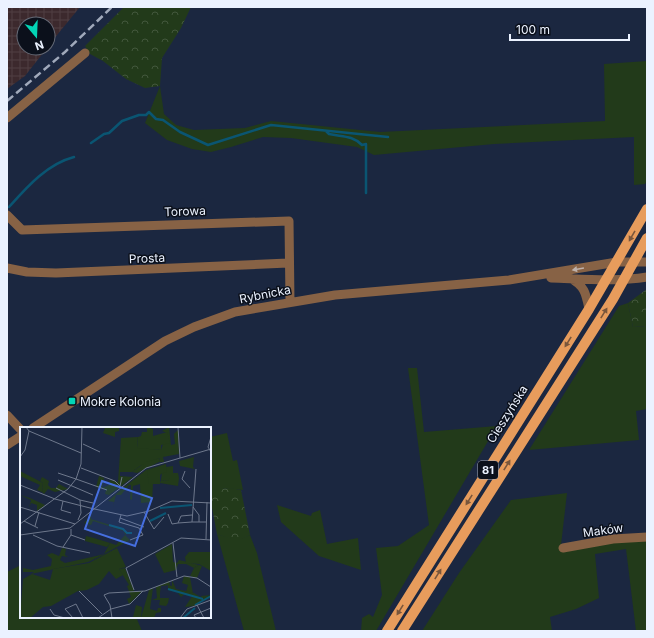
<svg xmlns="http://www.w3.org/2000/svg" width="654" height="638" font-family="Inter,sans-serif">
  <defs>
    <pattern id="industrial-grid" width="8" height="8" patternUnits="userSpaceOnUse"><rect width="8" height="8" fill="#3c292d"/><path d="M0 4h8M4 0v8" fill="none" stroke="#4f3e42"/></pattern>
    <pattern id="forest-crowns" width="20" height="18" patternUnits="userSpaceOnUse"><rect width="20" height="18" fill="#223a1a"/><path d="M2 6a3 3 0 1 1 6 0M12 15a3 3 0 1 1 6 0" fill="none" stroke="#42573c"/></pattern>
  </defs>
  <rect width="100%" height="100%" fill="#1b2740"/>
  <!-- industrial -->
  <path fill="url(#industrial-grid)" d="M 7,7 L 80,7 L 48,46 L 48,24 L 24,24 L 24,48 L 47,48 L 25,76 L 7,89 Z"/>
  <!-- green -->
  <path fill="#223a1a" d="M 647,61 L 647,181 L 645,184 L 634,185 L 634,137 L 494,144 L 374,155 L 357,147 L 291,138 L 263,137 L 231,147 L 211,152 L 192,149 L 167,140 L 145,123 L 160,86 L 164,114 L 176,125 L 194,130 L 245,128 L 271,121 L 380,132 L 605,121 L 604,64 Z
    M 628,303 L 633,327 L 647,326 L 647,409 L 636,411 L 639,440 L 529,450 L 619,306 Z
    M 408,368 L 417,368 L 424,432 L 497,426 L 376,631 L 361,631 L 362,618 L 369,614 L 373,617 L 382,595 L 376,548 L 398,546 L 429,525 Z
    M 227,433 L 233,461 L 237,460 L 243,490 C 228,489 223,485 210,497 L 210,437 Z
    M 567,493 L 561,545 L 647,534 L 647,631 L 636,631 L 626,549 L 595,554 L 599,598 L 576,609 L 550,617 L 552,631 L 422,631 L 459,573 L 511,500 Z
    M 277,505 L 311,516 L 312,513 L 320,510 L 327,544 L 358,538 L 361,570 L 319,556 L 281,522 Z
    M 217,534 L 237,540 L 250,535 L 257,553 L 276,631 L 244,631 Z
    M 21,565 L 21,617 L 136,617 L 142,631 L 7,631 L 7,572 Z"/>
  <!-- forest -->
  <path fill="url(#forest-crowns)" d="M 124,7 L 191,7 L 181,28 L 162,58 L 160,86 L 145,88 L 126,79 L 103,61 L 90,54 L 85,46 Z
    M 647,289 L 647,326 L 633,327 L 628,303 Z
    M 230,488 L 241,490 L 250,535 L 237,541 L 217,534 L 210,497 L 218,489 Z"/>
  <g fill="none" stroke-linecap="round" stroke-linejoin="round">
    <!-- stream -->
    <path stroke="#0a5572" stroke-width="2.5" d="M 326,131 L 329,134 C 342,137 352,135 362,145 L 366,144 L 366,193
      M 91,143 L 104,134 L 109,133 L 122,121 L 139,115 L 146,115 L 149,112 L 156,119 L 163,120 L 180,132 L 208,145 L 271,125 L 388,137
      M 9,207 C 27,187 47,164 74,157"/>
    <!-- minor -->
    <path stroke="#876245" stroke-width="9" d="M 7,118 L 85,53
      M 7,215 L 22,230 L 289,221 L 290,302
      M 7,268 L 27,272 L 56,273 L 288,263
      M 551,278 C 583,279 616,282 647,277
      M 570,278 C 585,286 586,294 589,309
      M 7,415 L 21,430
      M 33,428 L 165,341 L 194,327 L 235,312 L 335,295 L 509,280 L 617,262 L 647,262
      M 7,445 L 21,436
      M 563,548 L 613,539 L 647,537"/>
    <!-- major -->
    <path stroke="#e79c5c" stroke-width="10" d="M 387,631 L 589,309 L 647,209
      M 402,631 L 613,299 L 647,238"/>
    <!-- rail -->
    <path stroke="#a0a9bb" stroke-width="2.5" stroke-dasharray="8 4" stroke-linecap="butt" d="M 7,101 L 65,52 L 112,7"/>
  </g>
  <!-- one-way arrows -->
  <defs><path id="oneway-solid" d="M-6-.8H1V-3.2L6.5 0L1 3.2V.8H-6Z"/></defs>
  <g fill="#79563c">
    <use href="#oneway-solid" transform="translate(632 236) rotate(120)"/>
    <use href="#oneway-solid" transform="translate(604 313) rotate(-58)"/>
    <use href="#oneway-solid" transform="translate(568 342) rotate(122)"/>
    <use href="#oneway-solid" transform="translate(507 465) rotate(-58)"/>
    <use href="#oneway-solid" transform="translate(469 500) rotate(122)"/>
    <use href="#oneway-solid" transform="translate(438 574) rotate(-58)"/>
    <use href="#oneway-solid" transform="translate(400 610) rotate(122)"/>
  </g>
  <use fill="#beb1ab" href="#oneway-solid" transform="translate(578 269) rotate(170)"/>
  <!-- markers -->
  <rect fill="#03d5b6" stroke="#0b101b" stroke-width="1.5" x="68" y="397" width="8" height="8" rx="2"/>
  <g text-anchor="middle" dominant-baseline="central" stroke-width="3" stroke-linejoin="round" paint-order="stroke">
    <!-- shield labels -->
    <rect fill="#0b101b" stroke="#a8aebb" stroke-width="1" x="478" y="461" width="20" height="18" rx="3"/>
    <g font-size="11" font-weight="bold" fill="#ebf2ff">
      <text x="488" y="470">81</text>
    </g>
    <!-- street labels -->
    <g font-size="12" fill="#ebf2ff" stroke="#0b101b">
      <text transform="translate(185 211) rotate(-2)">Torowa</text>
      <text transform="translate(147 258) rotate(-2)">Prosta</text>
      <text transform="translate(265 294) rotate(-11)">Rybnicka</text>
      <text transform="translate(507 414) rotate(-58)">Cieszyńska</text>
      <text transform="translate(603 530) rotate(-8)">Maków</text>
    </g>
    <!-- poi labels -->
    <g font-size="12" fill="#ebf2ff" stroke="#0b101b" text-anchor="start">
      <text x="80" y="401">Mokre Kolonia</text>
    </g>
  </g>
  <!-- overview -->
  <g transform="translate(20 427)">
    <rect width="191" height="191" fill="#1b2740"/>
    <path d="M 82,0 L 99,0 L 99,4 L 95,5 L 95,10 L 83,6 L 85,1 ZM 149,0 L 151,18 L 155,17 L 154,7 L 158,3 L 159,27 L 143,30 L 144,35 L 139,35 L 140,31 L 120,39 L 112,45 L 100,45 L 100,49 L 113,50 L 89,68 L 85,67 L 86,63 L 76,60 L 79,49 L 84,51 L 82,61 L 89,58 L 90,53 L 98,55 L 101,11 L 118,10 L 117,20 L 141,23 L 147,6 L 142,4 ZM 174,30 L 173,40 L 175,42 L 160,39 L 159,34 ZM 146,37 L 146,40 L 153,39 L 153,46 L 142,46 L 133,56 L 132,75 L 121,76 L 120,57 L 113,59 L 112,73 L 110,72 L 111,58 L 109,58 L 101,68 L 96,68 L 93,80 L 94,75 L 88,74 L 103,61 L 126,43 ZM 22,50 L 29,54 L 28,58 L 31,61 L 36,61 L 39,57 L 48,62 L 35,65 L 28,62 L 24,67 L 22,65 L 23,56 L 20,54 ZM 149,51 L 159,51 L 158,59 L 140,56 L 141,53 L 148,54 ZM 0,68 L 10,71 L 25,78 L 17,84 L 17,78 L 11,76 L 9,81 L 11,73 ZM 71,88 L 71,92 L 103,102 L 107,106 L 105,108 L 104,104 L 73,94 L 71,98 L 64,96 ZM 66,109 L 74,111 L 90,116 L 87,120 L 65,114 ZM 152,117 L 153,135 L 157,136 L 159,133 L 179,138 L 174,141 L 166,137 L 158,137 L 156,143 L 144,146 L 135,127 ZM 42,121 L 46,122 L 45,128 L 48,130 L 42,129 L 40,133 L 45,136 L 85,127 L 68,135 L 11,147 L 14,145 L 3,145 L 3,141 L 13,143 L 31,139 L 32,132 L 27,128 L 32,126 L 39,129 ZM 105,141 L 114,164 L 122,164 L 109,177 L 107,172 L 111,170 L 107,159 L 109,158 L 99,142 ZM 164,149 L 170,150 L 173,167 L 166,165 L 168,158 L 162,156 ZM 149,154 L 150,158 L 141,159 L 140,166 L 140,171 L 149,171 L 148,176 L 146,179 L 139,178 L 140,173 L 132,173 L 137,171 L 136,160 ZM 173,168 L 182,171 L 181,169 L 191,168 L 191,172 L 189,170 L 174,179 L 165,180 ZM 116,178 L 122,180 L 121,191 L 113,190 Z" fill="#223a1a"/>
    <path d="M 127,0 L 133,2 L 133,9 L 147,5 L 150,16 L 141,18 L 141,23 L 117,21 L 118,10 L 121,9 L 122,5 L 127,5 ZM 140,31 L 139,35 L 117,46 L 112,45 L 126,35 ZM 0,44 L 23,56 L 22,65 L 17,63 L 20,58 L 0,49 ZM 158,46 L 159,51 L 150,51 L 148,54 L 141,53 L 142,46 ZM 105,108 L 110,113 L 84,127 L 90,116 L 96,118 ZM 97,121 L 106,140 L 99,142 L 103,148 L 96,152 L 89,144 L 79,157 L 67,163 L 58,164 L 31,179 L 23,180 L 10,191 L 0,191 L 3,152 L 12,147 L 30,153 L 33,142 L 69,136 ZM 179,138 L 182,139 L 177,151 L 170,149 L 174,141 ZM 152,153 L 156,162 L 174,166 L 182,171 L 165,167 L 161,170 L 157,165 L 148,163 L 148,158 L 152,159 ZM 133,161 L 130,182 L 137,184 L 138,181 L 141,181 L 141,185 L 136,186 L 134,191 L 121,191 L 129,163 Z" fill="#223a1a"/>
    <path d="M 146,37 L 147,45 L 140,47 L 140,57 L 129,57 L 127,44 Z" fill="#223a1a"/>
    <path d="M 169,125 L 191,125 L 191,144 L 179,137 L 166,136 L 165,130 Z" fill="#223a1a"/>
    <path fill="none" stroke="#0a5572" stroke-width="2" d="M 140,81 L 172,78M 130,94 L 146,86M 89,98 L 103,102 L 107,106 L 112,106M 148,162 L 183,172M 175,178 L 191,169M 163,191 L 175,181"/>
    <path fill="none" stroke="#6e788c" stroke-width="1" d="M 158,0 L 160,31M 9,4 L 61,26M 191,10 L 188,20 L 191,25M 63,17 L 80,25M 0,30 L 5,23 L 9,4 L 6,0M 61,41 L 95,54 L 100,59 L 102,50M 165,44 L 162,52 L 170,61M 38,46 L 56,52M 56,52 L 87,63M 38,53 L 73,68M 0,58 L 35,72 L 70,81M 36,61 L 60,73 L 61,86 L 58,93M 60,73 L 73,76M 43,74 L 41,83 L 51,86M 0,80 L 55,97M 173,80 L 179,88 L 179,95M 70,81 L 107,89 L 129,84 L 152,74 L 191,76M 124,85 L 134,102 L 144,90M 148,87 L 152,97 L 158,96M 101,88 L 99,95 L 119,101 L 123,108 L 110,113M 172,88 L 161,89 L 158,96 L 172,95 L 176,42M 100,91 L 124,100M 4,94 L 18,101M 172,95 L 186,95M 0,97 L 48,62 L 56,52 L 61,37 L 62,0M 15,99 L 19,85M 0,108 L 50,101 L 126,41 L 191,22M 13,108 L 37,119 L 70,126M 51,108 L 65,113M 186,112 L 187,75M 153,116 L 157,150M 43,120 L 51,108 L 51,102M 114,163 L 106,141 L 161,111 L 191,113M 59,164 L 82,187M 177,178 L 184,191M 30,182 L 34,188 L 45,191M 53,191 L 45,182 L 56,177 L 63,191M 78,191 L 91,182 L 110,177 L 123,164M 92,191 L 90,178 L 84,168 L 89,166 L 125,164 L 164,149 L 177,151 L 191,160M 160,191 L 167,182 L 191,173M 176,191 L 174,188 L 191,181"/>
    <path fill="#466fe0" fill-opacity="0.15" stroke="#466fe0" stroke-width="2" d="M 82,54 L 132,71 L 115,119 L 65,102 Z"/>
    <rect width="191" height="191" fill="none" stroke="#ebf2ff" stroke-width="2"/>
  </g>
  <!-- border -->
  <rect width="654" height="638" fill="none" stroke="#ebf2ff" stroke-width="16"/>
  <!-- north arrow -->
  <g transform="translate(36 36) rotate(161)"><circle r="19" fill="#0b101b" stroke="#656a76"/>
  <path d="M0-3L7 15L0 10L-7 15Z" fill="#03d5b6"/>
  <text y="-6" font-size="11" font-weight="bold" text-anchor="middle" fill="#ebf2ff">N</text>
  </g>
  <!-- scale -->
  <path d="M510 34v6h119v-6" fill="none" stroke="#ebf2ff" stroke-width="2"/>
  <text x="516" y="34" font-size="12" fill="#ebf2ff" stroke="#0b101b" stroke-width="3" paint-order="stroke">100 m</text>
</svg>
